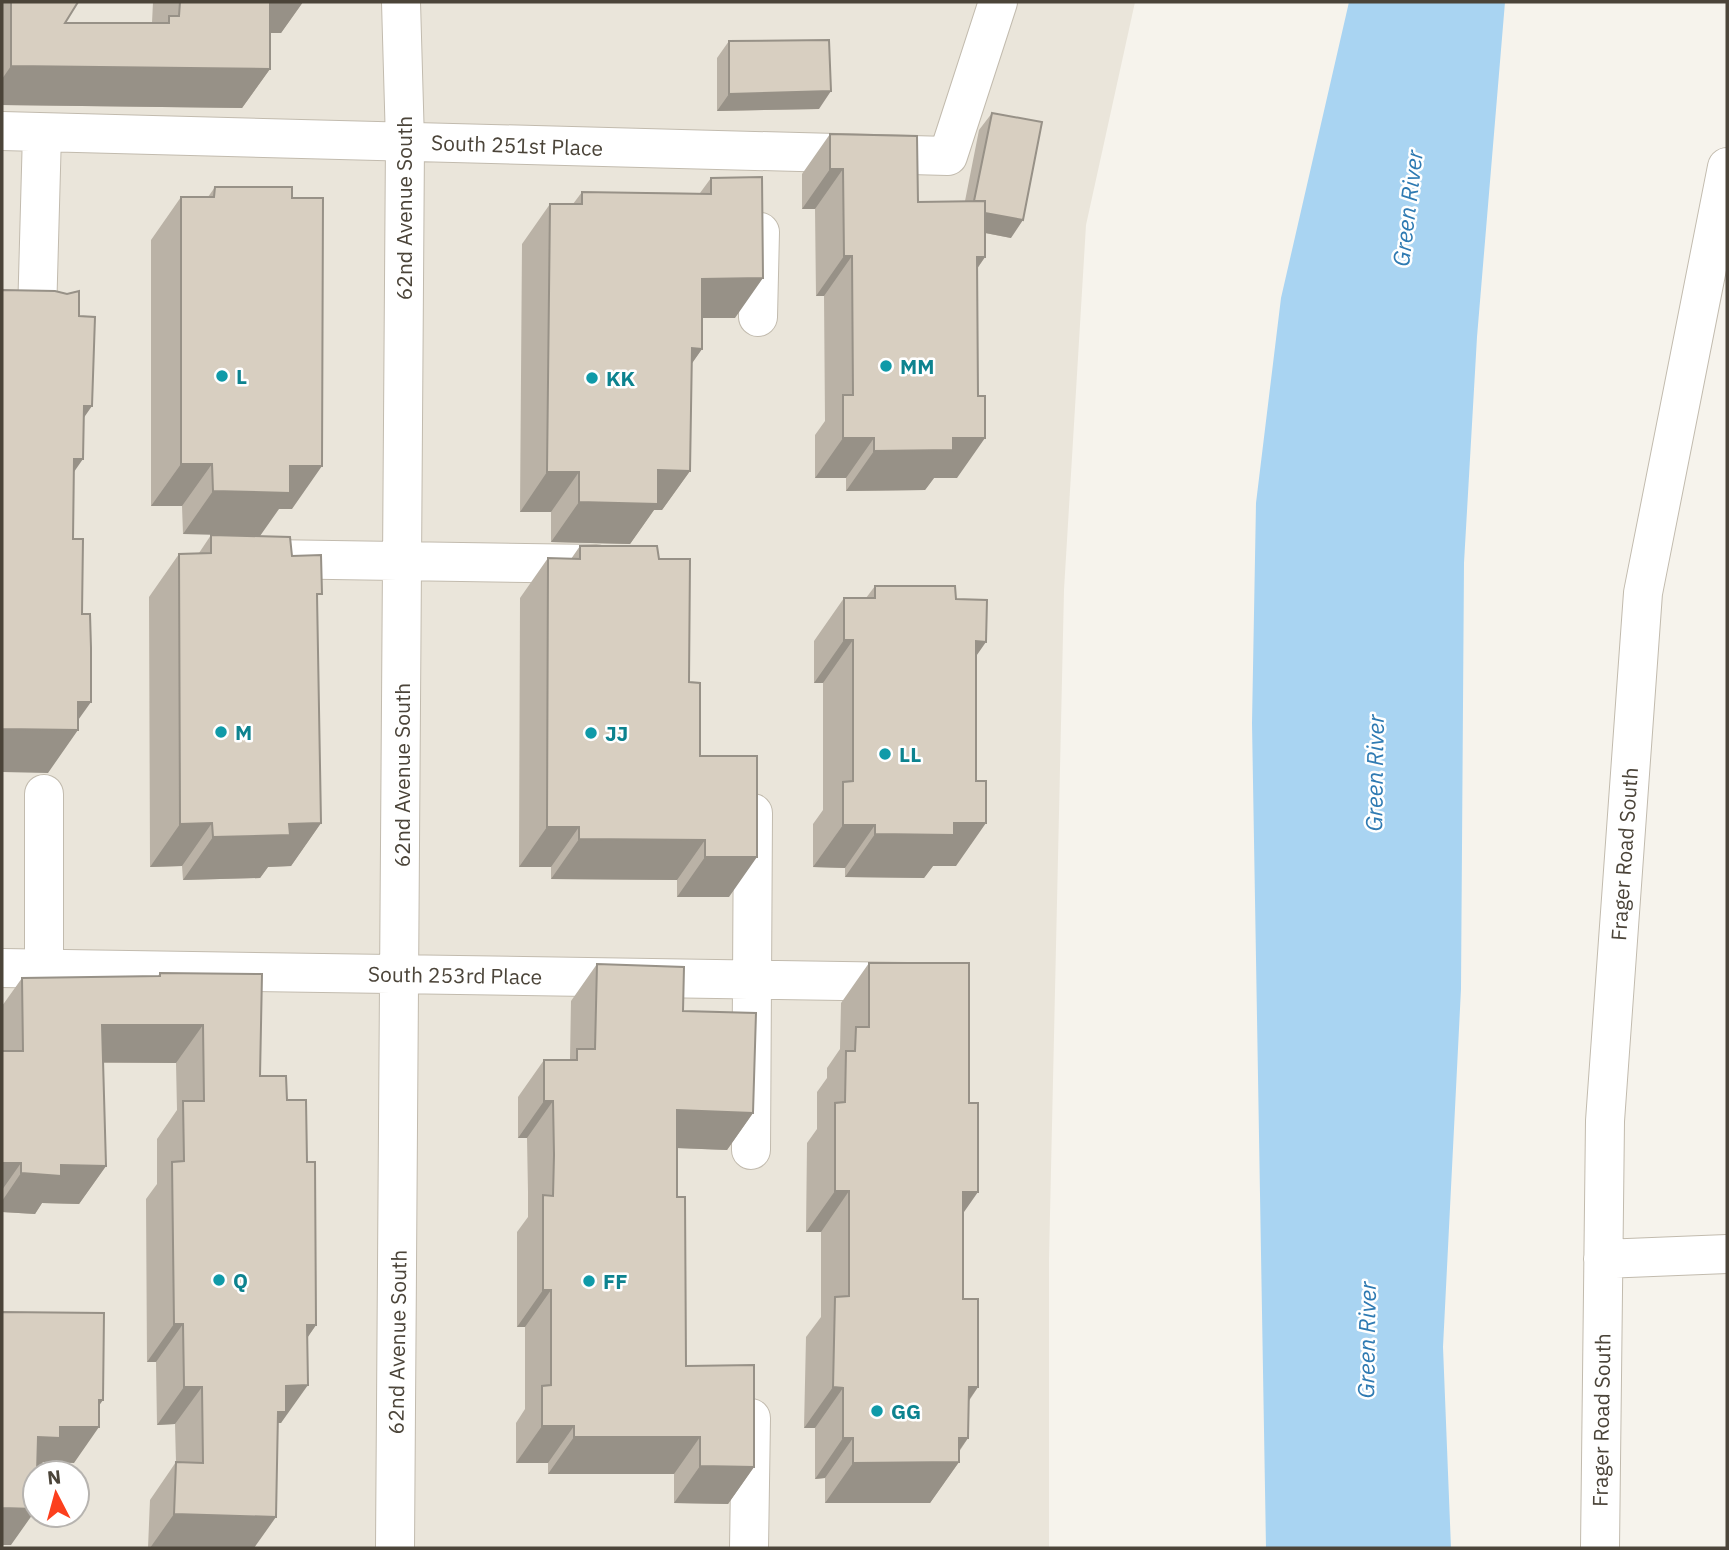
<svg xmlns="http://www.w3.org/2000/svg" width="1729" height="1550" font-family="'IBM Plex Sans',sans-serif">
  <rect width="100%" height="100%" fill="#f6f3ec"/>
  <!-- residential -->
  <path fill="#eae5da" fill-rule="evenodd" d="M 2,2 L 1135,2 L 1086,225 L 1064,590 L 1049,1259 L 1049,1548 L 2,1548 ZM 35,1473 L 77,1473 L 77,1515 L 35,1515 Z"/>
  <!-- water -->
  <path fill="#a9d4f2" d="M 1349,2 L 1505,2 L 1477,337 L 1464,563 L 1461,989 L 1443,1347 L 1451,1548 L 1266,1548 L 1252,723 L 1256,503 L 1281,298 Z"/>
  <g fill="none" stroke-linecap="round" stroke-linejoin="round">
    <defs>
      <path id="minor" d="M 2,131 L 948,156 L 998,2
        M 37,315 L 42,133
        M 758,317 L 760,232
        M 268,559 L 596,564
        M 2,968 L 907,982
        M 44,969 L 44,794
        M 751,1150 L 753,813
        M 1603,1259 L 1727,1254
        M 395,1548 L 405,142 L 401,2
        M 749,1548 L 751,1418
        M 1600,1548 L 1605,1121 L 1643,593 L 1727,167"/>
    </defs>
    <!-- minor casing -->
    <use href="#minor" stroke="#c2bbae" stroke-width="40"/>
    <!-- minor -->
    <use href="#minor" stroke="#fff" stroke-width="38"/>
  </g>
  <!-- wall -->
  <path fill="#bab2a6" d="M 2,2 L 78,2 L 65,23 L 152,23 L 153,2 L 303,2 L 281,33 L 270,33 L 270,69 L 242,108 L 2,105 Z
    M 729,41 L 819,109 L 717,111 L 717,58 Z
    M 992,113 L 1011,238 L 985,233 L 985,257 L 977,269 L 957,478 L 934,478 L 925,490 L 846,491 L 846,478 L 815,478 L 815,435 L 825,421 L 824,296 L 816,296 L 815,209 L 802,209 L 802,174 L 830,134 L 918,202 L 965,201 L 979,130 Z
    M 711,178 L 735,318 L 702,318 L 702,349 L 692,363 L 690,471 L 662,510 L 654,510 L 630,544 L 551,542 L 551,512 L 520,512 L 522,244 L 550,204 L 573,204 L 582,192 L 700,193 Z
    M 215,187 L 292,509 L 279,509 L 183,534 L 182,506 L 151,506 L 151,240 L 181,197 L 208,197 Z
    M 211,535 L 292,556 L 317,601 L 321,823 L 291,866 L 268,867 L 260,878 L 183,880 L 182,866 L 150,867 L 149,597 L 179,554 L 199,553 Z
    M 580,546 L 659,559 L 689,682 L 700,756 L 729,897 L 677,897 L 677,880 L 551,879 L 551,867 L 519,867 L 520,598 L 548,558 L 571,559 Z
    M 875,586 L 956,599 L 976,655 L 956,866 L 933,866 L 924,878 L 845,877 L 845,868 L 813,867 L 813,824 L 823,810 L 823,683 L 814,683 L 814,641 L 844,598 L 866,598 Z
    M 869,963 L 963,1214 L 963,1299 L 978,1387 L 969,1401 L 968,1438 L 959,1452 L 959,1462 L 930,1503 L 825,1503 L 825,1478 L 815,1479 L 815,1428 L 804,1428 L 806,1337 L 821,1317 L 821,1232 L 806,1232 L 807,1143 L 817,1129 L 817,1092 L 827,1078 L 827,1068 L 840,1049 L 841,1003 Z
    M 597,964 L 683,1011 L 753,1113 L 727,1150 L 677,1148 L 677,1197 L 686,1366 L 754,1467 L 728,1504 L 674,1503 L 674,1474 L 548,1474 L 548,1463 L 516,1463 L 516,1423 L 525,1409 L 525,1327 L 517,1327 L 517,1232 L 528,1217 L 528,1192 L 527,1138 L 518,1138 L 518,1097 L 544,1060 L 569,1060 L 570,1059 L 571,1001 Z
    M 160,973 L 260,1076 L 287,1100 L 307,1162 L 316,1325 L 307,1338 L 281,1423 L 278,1423 L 254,1548 L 148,1548 L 150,1500 L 176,1462 L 175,1424 L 157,1425 L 156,1362 L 147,1362 L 146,1199 L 157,1184 L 157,1139 L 177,1110 L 176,1063 L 103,1063 L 106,1166 L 79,1204 L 42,1203 L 35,1214 L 2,1212 L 2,1006 L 22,978 L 158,976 Z"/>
  <!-- shaded-wall -->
  <path fill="#979187" d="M 264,2 L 303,2 L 281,33 L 243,33 Z
    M 11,66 L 270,69 L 242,108 L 2,105 L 2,79 Z
    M 831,91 L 819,109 L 717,111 L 729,94 Z
    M 830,169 L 843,169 L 815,209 L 802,209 Z
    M 972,210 L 1023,220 L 1011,238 L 960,228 Z
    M 844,256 L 852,256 L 824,296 L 816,296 Z
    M 977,257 L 985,257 L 957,297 Z
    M 763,278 L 735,318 L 674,318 L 702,279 Z
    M 692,348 L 702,349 L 674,389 Z
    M 84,406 L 92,406 L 62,449 Z
    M 843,438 L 874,438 L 846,478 L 815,478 Z
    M 953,438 L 985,438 L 957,478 L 934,478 L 925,490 L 846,491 L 874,451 Z
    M 74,459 L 83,459 L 53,502 Z
    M 181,464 L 212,464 L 182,506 L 151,506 Z
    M 290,466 L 322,466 L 292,509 L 279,509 L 260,536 L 183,534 L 213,491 Z
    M 658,470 L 690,471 L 662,510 L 654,510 L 630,544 L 551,542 L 579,502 Z
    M 547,472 L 579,472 L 551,512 L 520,512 Z
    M 844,640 L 853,640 L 823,683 L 814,683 Z
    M 976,641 L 986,642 L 956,685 Z
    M 78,702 L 91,702 L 71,730 L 78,730 L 48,773 L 2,772 L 2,729 Z
    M 212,823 L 182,866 L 150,867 L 180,824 Z
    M 321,823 L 291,866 L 268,867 L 260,878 L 183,880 L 213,837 L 289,824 Z
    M 954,823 L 986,823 L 956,866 L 933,866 L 924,878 L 845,877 L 875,834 Z
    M 843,825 L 875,825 L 845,868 L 813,867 Z
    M 547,827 L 579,827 L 551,867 L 519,867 Z
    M 579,839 L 705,840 L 677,880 L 551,879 Z
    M 705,857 L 757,857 L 729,897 L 677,897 Z
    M 102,1025 L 203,1025 L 176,1063 L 76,1062 Z
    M 544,1101 L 553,1101 L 527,1138 L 518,1138 Z
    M 677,1110 L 753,1113 L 727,1150 L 651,1147 Z
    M 2,1163 L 21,1163 L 2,1190 Z
    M 61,1165 L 106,1166 L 79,1204 L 42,1203 L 35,1214 L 2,1212 L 2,1201 L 21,1173 Z
    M 835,1191 L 849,1191 L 821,1232 L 806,1232 Z
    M 963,1192 L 978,1192 L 950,1232 Z
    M 543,1290 L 551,1290 L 525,1327 L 517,1327 Z
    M 174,1324 L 183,1324 L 156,1362 L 147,1362 Z
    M 307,1325 L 316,1325 L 290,1363 Z
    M 308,1385 L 281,1423 L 278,1423 L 259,1449 L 286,1386 Z
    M 184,1387 L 202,1387 L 175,1424 L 157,1425 Z
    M 833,1387 L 843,1388 L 815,1428 L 804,1428 Z
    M 969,1387 L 978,1387 L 950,1427 Z
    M 99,1400 L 103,1400 L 84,1427 L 99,1427 L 74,1463 L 43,1462 L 36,1473 L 38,1437 Z
    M 542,1426 L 574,1426 L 548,1463 L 516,1463 Z
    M 574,1437 L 700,1437 L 674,1474 L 548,1474 Z
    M 843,1438 L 853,1438 L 825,1478 L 815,1479 Z
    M 959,1438 L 968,1438 L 951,1462 L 959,1462 L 930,1503 L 825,1503 L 853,1463 Z
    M 700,1466 L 754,1467 L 728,1504 L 674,1503 Z
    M 2,1508 L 35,1509 L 35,1511 L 11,1545 L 2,1545 Z
    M 174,1514 L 276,1517 L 254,1548 L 150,1548 Z"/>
  <!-- building -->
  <path fill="#d8cfc1" stroke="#979187" stroke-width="2" d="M 11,2 L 78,2 L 65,23 L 169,23 L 169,16 L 179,16 L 180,2 L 270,2 L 270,69 L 11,66 Z
    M 829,40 L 831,91 L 729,94 L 729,41 Z
    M 992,113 L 1042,122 L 1023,220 L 985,213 L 985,201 L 974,201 Z
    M 830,134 L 917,136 L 918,202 L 985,201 L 985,257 L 977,257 L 978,396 L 985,396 L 985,438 L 953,438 L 953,450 L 874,451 L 874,438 L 843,438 L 843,395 L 853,395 L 852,256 L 844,256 L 843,169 L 830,169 Z
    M 762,177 L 763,278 L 702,279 L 702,349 L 692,348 L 690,471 L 658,470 L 658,504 L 579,502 L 579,472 L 547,472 L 550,204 L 582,204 L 582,192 L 711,194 L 711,178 Z
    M 215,187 L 292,187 L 292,198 L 323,198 L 322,466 L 290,466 L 290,493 L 213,491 L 212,464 L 181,464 L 181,197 L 214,197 Z
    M 2,290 L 55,291 L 67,294 L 79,291 L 79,316 L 95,317 L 92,406 L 84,406 L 83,459 L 74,459 L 73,539 L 83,539 L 82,614 L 90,614 L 91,648 L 91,702 L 78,702 L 78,730 L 2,729 Z
    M 211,535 L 290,537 L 292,556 L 321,555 L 322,594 L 317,594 L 321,823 L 289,824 L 290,835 L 213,837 L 212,823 L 180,824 L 179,554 L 211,553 Z
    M 580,546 L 657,546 L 659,559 L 690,559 L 689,682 L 700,683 L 700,756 L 757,756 L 757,857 L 705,857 L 705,840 L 579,839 L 579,827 L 547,827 L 548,558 L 580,559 Z
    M 875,586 L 955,586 L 956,599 L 987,600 L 986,642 L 976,641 L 976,781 L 986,781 L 986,823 L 954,823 L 954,835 L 875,834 L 875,825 L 843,825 L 843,782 L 853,781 L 853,640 L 844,640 L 844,598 L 875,598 Z
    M 869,963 L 969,963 L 969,1103 L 978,1103 L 978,1192 L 963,1192 L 963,1299 L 978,1299 L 978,1387 L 969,1387 L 968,1438 L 959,1438 L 959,1462 L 853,1463 L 853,1438 L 843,1438 L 843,1388 L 833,1387 L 835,1297 L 849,1296 L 849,1191 L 835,1191 L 835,1103 L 845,1102 L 846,1051 L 855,1051 L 856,1027 L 869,1027 Z
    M 597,964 L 684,967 L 683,1011 L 756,1013 L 753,1113 L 677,1110 L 677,1197 L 685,1197 L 686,1366 L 754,1365 L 754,1467 L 700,1466 L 700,1437 L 574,1437 L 574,1426 L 542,1426 L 542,1386 L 551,1385 L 551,1290 L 543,1290 L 543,1195 L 553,1196 L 554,1155 L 553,1101 L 544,1101 L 544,1060 L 577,1060 L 577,1049 L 595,1049 Z
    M 160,973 L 262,974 L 260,1076 L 286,1076 L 287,1100 L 306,1100 L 307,1162 L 315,1162 L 316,1325 L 307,1325 L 308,1385 L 286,1386 L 286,1412 L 278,1412 L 276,1517 L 174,1514 L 176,1462 L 203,1463 L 202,1387 L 184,1387 L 183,1324 L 174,1324 L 172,1162 L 184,1161 L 183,1101 L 204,1101 L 203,1025 L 102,1025 L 106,1166 L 61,1165 L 61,1176 L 21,1173 L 21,1163 L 2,1163 L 2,1051 L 23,1051 L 22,978 L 160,976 Z
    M 2,1312 L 104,1313 L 103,1400 L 99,1400 L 99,1427 L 60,1427 L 60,1438 L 38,1437 L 37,1473 L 35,1473 L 35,1509 L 2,1508 Z"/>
  <!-- markers -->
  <g fill="#0f9aa8" stroke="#fff" stroke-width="2.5">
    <circle cx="886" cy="366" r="7"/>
    <circle cx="222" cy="376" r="7"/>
    <circle cx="592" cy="378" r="7"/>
    <circle cx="221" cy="732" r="7"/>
    <circle cx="591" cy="733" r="7"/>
    <circle cx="885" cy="754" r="7"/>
    <circle cx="219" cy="1280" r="7"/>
    <circle cx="589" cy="1281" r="7"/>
    <circle cx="877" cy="1411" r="7"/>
  </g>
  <g text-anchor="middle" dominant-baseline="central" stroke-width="5" stroke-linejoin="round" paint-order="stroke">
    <!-- street labels -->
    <g font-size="21" fill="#4b4439" stroke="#fff">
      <text transform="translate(517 145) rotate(2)">South 251st Place</text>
      <text transform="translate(404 208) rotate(-90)">62nd Avenue South</text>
      <text transform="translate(402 775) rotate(-90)">62nd Avenue South</text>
      <text transform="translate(1624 854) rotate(-86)">Frager Road South</text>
      <text transform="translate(455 975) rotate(1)">South 253rd Place</text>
      <text transform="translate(397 1342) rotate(-89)">62nd Avenue South</text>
      <text transform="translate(1601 1420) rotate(-89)">Frager Road South</text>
    </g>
    <!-- culture labels -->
    <g font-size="21" font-weight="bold" fill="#0d838f" stroke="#fff" text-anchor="start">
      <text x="900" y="366">MM</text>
      <text x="236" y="376">L</text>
      <text x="606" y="378">KK</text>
      <text x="235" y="732">M</text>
      <text x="605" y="733">JJ</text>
      <text x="899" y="754">LL</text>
      <text x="233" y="1280">Q</text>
      <text x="603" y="1281">FF</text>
      <text x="891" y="1411">GG</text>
    </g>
    <!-- water labels -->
    <g font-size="23" font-style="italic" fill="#2e7ab2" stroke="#fff">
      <text transform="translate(1407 208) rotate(-83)">Green River</text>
      <text transform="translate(1374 773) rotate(-89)">Green River</text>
      <text transform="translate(1366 1340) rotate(-89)">Green River</text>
    </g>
  </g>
  <!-- border -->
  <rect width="1729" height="1550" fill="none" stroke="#4b4439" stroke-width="7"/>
  <!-- north arrow -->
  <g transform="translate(56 1494) rotate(354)"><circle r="33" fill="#ffffff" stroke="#b7b4b0" stroke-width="2"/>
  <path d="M0-5L12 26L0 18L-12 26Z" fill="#fc3f1d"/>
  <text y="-10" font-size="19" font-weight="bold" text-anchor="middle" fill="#4b4439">N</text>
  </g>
</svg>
